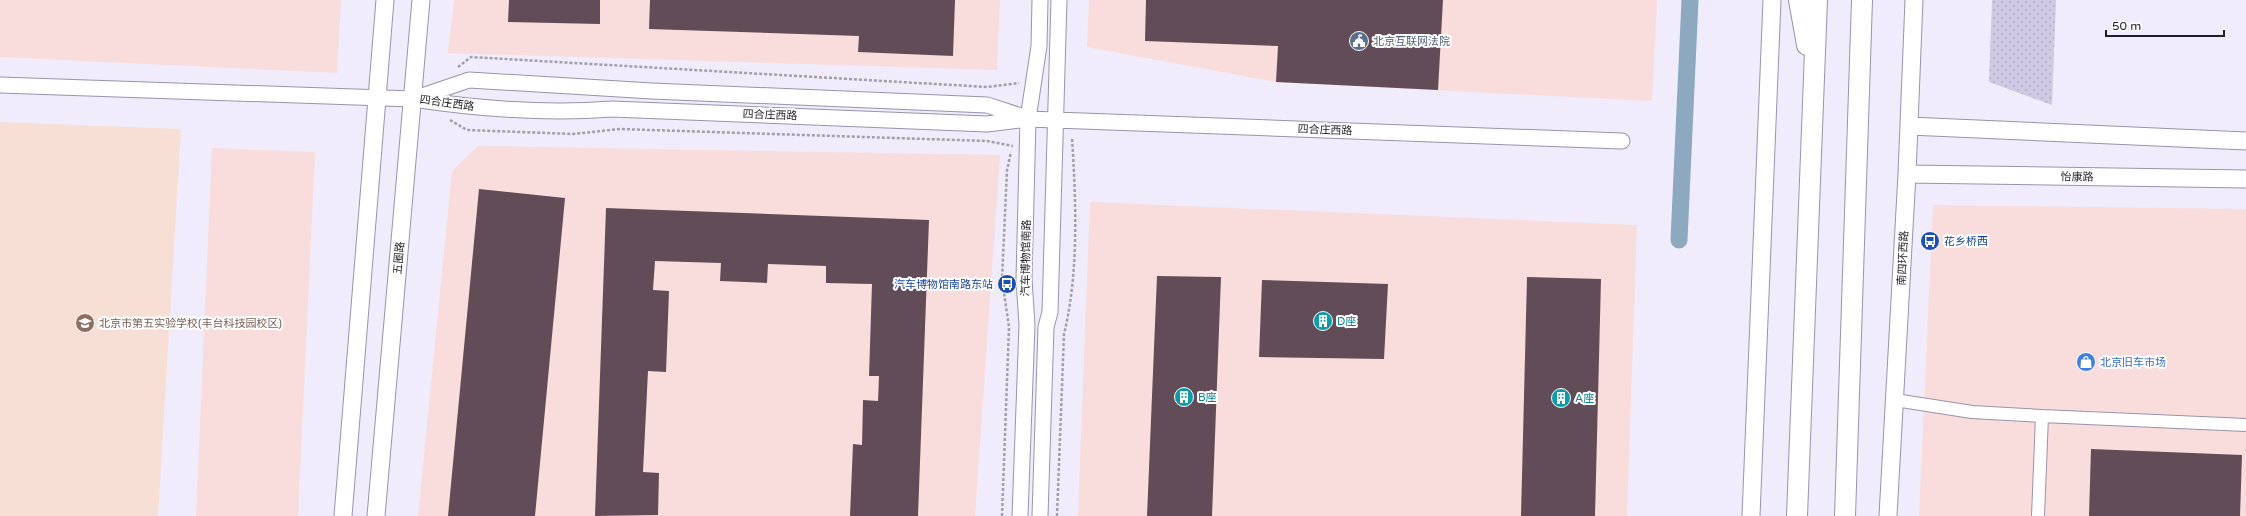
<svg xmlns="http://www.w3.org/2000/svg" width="2246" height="516" font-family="'Varela Round','Noto Sans SC',sans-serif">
  <defs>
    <pattern id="grass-dots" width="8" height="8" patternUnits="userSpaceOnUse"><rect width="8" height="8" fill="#cfc9e3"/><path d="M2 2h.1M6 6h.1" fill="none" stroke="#b1acc3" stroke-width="1.8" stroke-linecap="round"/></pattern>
  </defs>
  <rect width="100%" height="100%" fill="#f0ecfb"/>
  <!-- commercial -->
  <path fill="#f8dddc" d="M 0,0 L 341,0 L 337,73 L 0,57 Z
    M 454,0 L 1000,0 L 997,70 L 448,53 Z
    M 1089,0 L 1657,0 L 1652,101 L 1276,82 L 1087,47 Z
    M 478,146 L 1000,155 L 975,516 L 418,516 L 452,171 Z
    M 212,148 L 315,152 L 298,516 L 196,516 Z
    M 1090,202 L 1637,225 L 1627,516 L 1078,516 Z
    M 1933,205 L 2246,209 L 2246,516 L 1919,516 Z"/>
  <!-- education -->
  <path fill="#f7dfd6" d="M 0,122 L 181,129 L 158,516 L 0,516 Z"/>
  <!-- grass -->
  <path fill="url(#grass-dots)" d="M 1992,0 L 2056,0 L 2052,105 L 1989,82 Z"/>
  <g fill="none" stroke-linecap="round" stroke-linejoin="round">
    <!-- canal -->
    <path stroke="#8ca9c0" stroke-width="17" d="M 1679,240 L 1690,0"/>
  </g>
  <!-- building -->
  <path fill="#624c58" d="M 509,0 L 600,0 L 600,24 L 508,22 Z
    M 650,0 L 955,0 L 953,56 L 858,52 L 859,36 L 649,29 Z
    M 1146,0 L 1443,0 L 1438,90 L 1276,82 L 1278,46 L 1145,41 Z
    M 479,189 L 565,198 L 535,516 L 448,516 Z
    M 606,208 L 929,220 L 918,516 L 850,516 L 853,444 L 862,445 L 863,400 L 878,401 L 879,376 L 869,376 L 872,284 L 826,283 L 826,266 L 768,264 L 767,283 L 720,281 L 721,263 L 655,261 L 653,290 L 669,291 L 666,372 L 648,371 L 643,472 L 659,473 L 658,515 L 595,516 Z
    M 1157,276 L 1221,277 L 1212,516 L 1147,516 Z
    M 1527,277 L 1601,279 L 1595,516 L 1521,516 Z
    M 1262,280 L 1388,284 L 1384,359 L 1259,357 Z
    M 2091,449 L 2242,455 L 2240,516 L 2089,516 Z"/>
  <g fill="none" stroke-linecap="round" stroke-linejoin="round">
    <defs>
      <path id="minor" d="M 1895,400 L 1972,412 L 2042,416
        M 2038,516 L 2042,416 L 2246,425"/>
      <path id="tertiary" d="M 0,85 L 413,99 C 479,109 546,114 612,109 L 987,124 L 1028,119 L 1622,141
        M 416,98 L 469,80 L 652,91 L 987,105 L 1024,117
        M 1020,516 L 1027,325 L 1024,279 L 1028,119 L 1039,46 L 1040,0
        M 1040,516 L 1046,327 L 1050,312 L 1059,0"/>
      <path id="secondary" d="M 1909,126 L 2246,141
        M 1907,174 L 2246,179
        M 343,516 L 385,0
        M 376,516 L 421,0
        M 1751,516 L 1772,0
        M 1888,516 L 1907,174 L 1914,0"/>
      <path id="trunk" d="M 1799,0 L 1807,45
        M 1797,516 L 1817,0
        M 1845,516 L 1862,0"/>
    </defs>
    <!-- minor casing -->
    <use href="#minor" stroke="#9993ab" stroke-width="14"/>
    <!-- tertiary casing -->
    <use href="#tertiary" stroke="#9993ab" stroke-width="17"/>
    <!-- secondary casing -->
    <use href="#secondary" stroke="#9993ab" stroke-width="19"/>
    <!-- trunk casing -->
    <use href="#trunk" stroke="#9993ab" stroke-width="22"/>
    <!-- path -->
    <path stroke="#a29fab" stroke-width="2.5" stroke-dasharray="3 2" stroke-linecap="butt" d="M 458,67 L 471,57 L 987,87 L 1019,83
      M 450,120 L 467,130 L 573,134 L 620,129 L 987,141 L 1013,146
      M 1002,516 L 1009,327 L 1002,279 L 1007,170 L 1011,152
      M 1057,516 L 1064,334 C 1079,273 1076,200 1072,138"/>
    <!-- minor -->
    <use href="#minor" stroke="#fff" stroke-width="12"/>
    <!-- tertiary -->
    <use href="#tertiary" stroke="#fff" stroke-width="15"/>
    <!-- secondary -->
    <use href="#secondary" stroke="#fff" stroke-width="17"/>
    <!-- trunk -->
    <use href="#trunk" stroke="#fff" stroke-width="20"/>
  </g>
  <!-- icons -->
  <defs>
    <symbol id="civic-disc" viewBox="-11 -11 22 22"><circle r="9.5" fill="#5c6f8a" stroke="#fff"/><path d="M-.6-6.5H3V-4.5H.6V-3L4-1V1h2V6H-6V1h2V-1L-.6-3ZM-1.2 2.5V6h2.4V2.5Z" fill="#fff"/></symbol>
    <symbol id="bus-disc" viewBox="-11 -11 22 22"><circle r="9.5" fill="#1a4fb4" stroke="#fff"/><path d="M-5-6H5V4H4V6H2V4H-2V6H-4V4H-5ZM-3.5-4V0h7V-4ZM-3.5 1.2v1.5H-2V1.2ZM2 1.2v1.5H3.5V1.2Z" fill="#fff"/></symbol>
    <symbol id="building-disc" viewBox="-11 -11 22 22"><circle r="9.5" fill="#0f9aa8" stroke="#fff"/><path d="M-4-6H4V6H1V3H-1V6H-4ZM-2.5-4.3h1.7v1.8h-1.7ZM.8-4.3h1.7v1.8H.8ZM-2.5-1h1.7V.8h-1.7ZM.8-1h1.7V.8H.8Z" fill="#fff"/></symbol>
    <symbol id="school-disc" viewBox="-11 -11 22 22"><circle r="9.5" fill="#8d6e63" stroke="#fff"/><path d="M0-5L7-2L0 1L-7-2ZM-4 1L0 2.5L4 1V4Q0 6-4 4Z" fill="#fff"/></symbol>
    <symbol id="shop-disc" viewBox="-11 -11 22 22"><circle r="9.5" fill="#3f7fe0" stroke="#fff"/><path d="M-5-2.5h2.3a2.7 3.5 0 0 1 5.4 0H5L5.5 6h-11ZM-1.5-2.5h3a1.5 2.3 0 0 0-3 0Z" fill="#fff"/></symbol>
  </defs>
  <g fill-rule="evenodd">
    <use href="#civic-disc" x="1348" y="30" width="22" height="22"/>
    <use href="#bus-disc" x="1919" y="230" width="22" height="22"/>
    <use href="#bus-disc" x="996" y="273" width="22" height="22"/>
    <use href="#building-disc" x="1312" y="310" width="22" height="22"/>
    <use href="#school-disc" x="74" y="312" width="22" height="22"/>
    <use href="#shop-disc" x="2075" y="351" width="22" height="22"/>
    <use href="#building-disc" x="1173" y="386" width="22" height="22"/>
    <use href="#building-disc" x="1550" y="387" width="22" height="22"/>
  </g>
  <g text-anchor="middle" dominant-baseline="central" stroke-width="4" stroke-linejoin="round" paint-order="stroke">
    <!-- service labels -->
    <g font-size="11" fill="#4e5e75" stroke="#fff" text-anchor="start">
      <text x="1373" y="41">北京互联网法院</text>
    </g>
    <!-- street labels -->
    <g font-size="11" fill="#201d26" stroke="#fff">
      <text transform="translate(447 103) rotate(8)">四合庄西路</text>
      <text transform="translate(770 115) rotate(2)">四合庄西路</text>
      <text transform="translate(1325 130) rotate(2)">四合庄西路</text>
      <text transform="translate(2077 177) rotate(1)">怡康路</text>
      <text transform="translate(399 258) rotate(-85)">五圈路</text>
      <text transform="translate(1026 258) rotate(-89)">汽车博物馆南路</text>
      <text transform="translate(1903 258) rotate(-87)">南四环西路</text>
    </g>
    <!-- transit labels -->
    <g font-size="11" fill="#164399" stroke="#fff" text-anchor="start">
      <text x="1944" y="241">花乡桥西</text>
      <text x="993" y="284" text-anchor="end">汽车博物馆南路东站</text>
    </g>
    <!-- culture labels -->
    <g font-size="11" fill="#0d838f" stroke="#fff" text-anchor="start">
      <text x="1337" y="321">D座</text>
      <text x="1198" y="397">B座</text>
      <text x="1575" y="398">A座</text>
    </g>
    <!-- education labels -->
    <g font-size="11" fill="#785e54" stroke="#fff" text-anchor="start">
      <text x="99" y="323">北京市第五实验学校(丰台科技园校区)</text>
    </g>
    <!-- shop labels -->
    <g font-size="11" fill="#366cbe" stroke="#fff" text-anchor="start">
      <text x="2100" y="362">北京旧车市场</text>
    </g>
  </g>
  <!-- scale -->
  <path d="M2106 30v6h118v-6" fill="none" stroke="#201d26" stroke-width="2"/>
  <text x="2112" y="30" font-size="12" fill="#201d26" stroke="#ffffff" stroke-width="3" paint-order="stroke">50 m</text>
</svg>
